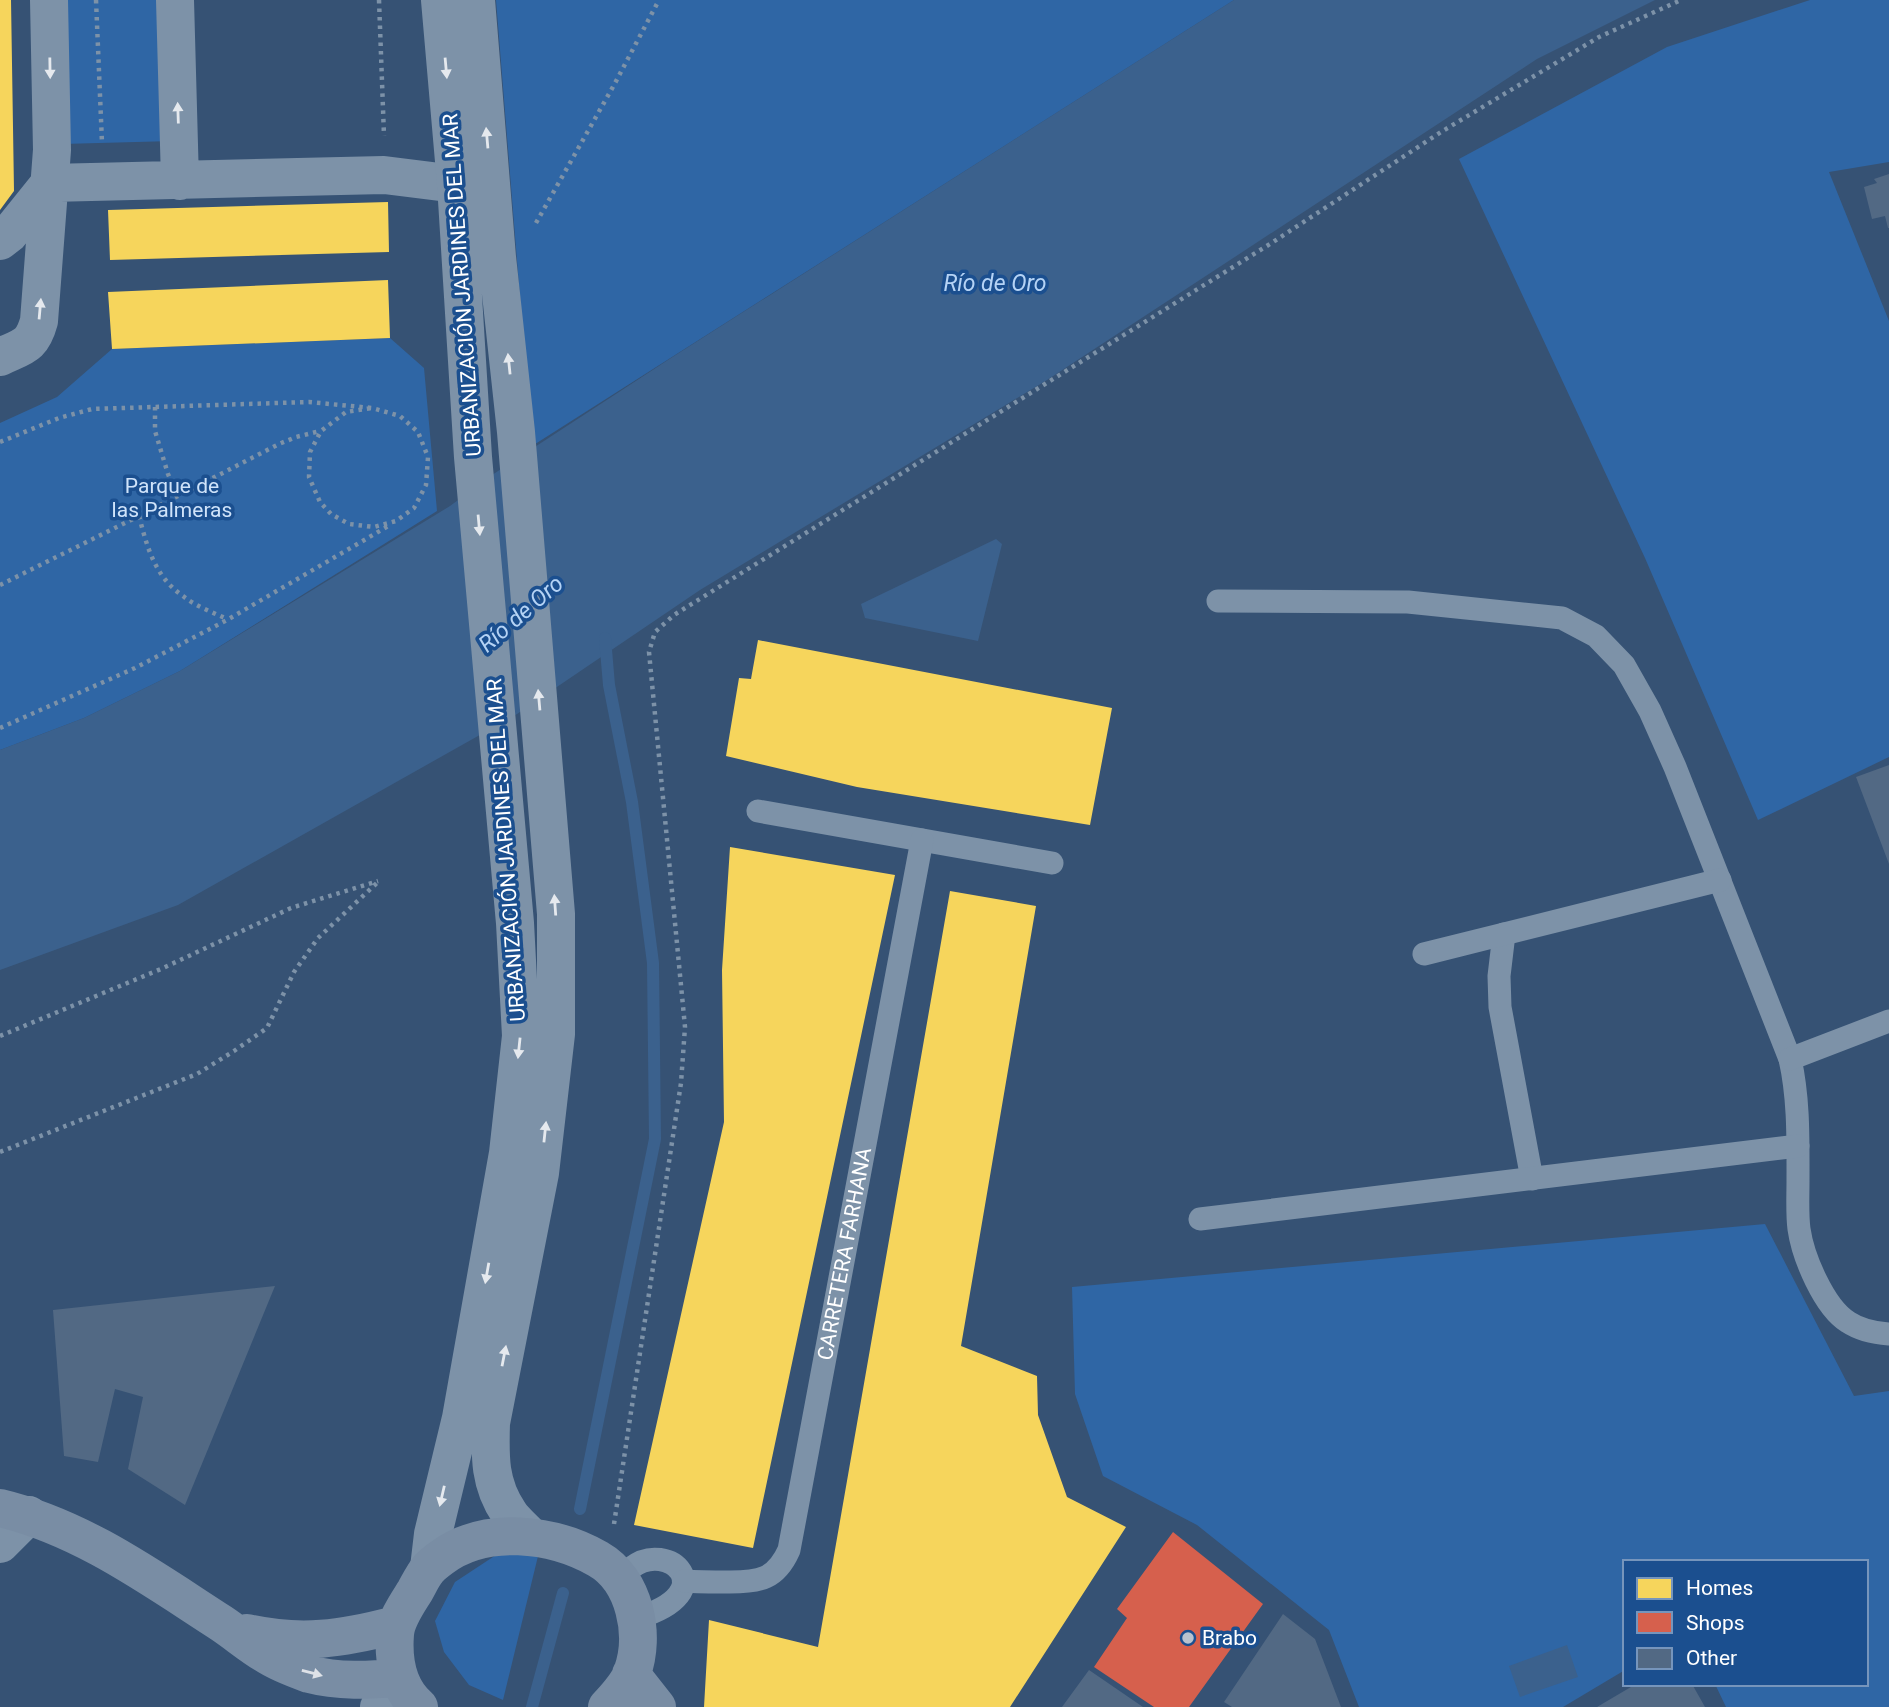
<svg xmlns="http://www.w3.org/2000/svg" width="1889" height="1707" font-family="Roboto,sans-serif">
  <rect width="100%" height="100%" fill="#365274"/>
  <!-- green -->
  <path fill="#2f66a5" d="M 54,0 L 163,0 L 173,141 L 62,144 Z
    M 496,0 L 1234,0 L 532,446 Z
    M 1810,0 L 1889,0 L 1889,162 L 1829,172 L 1889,321 L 1889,757 L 1758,820 L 1645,558 L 1459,159 L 1667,47 Z
    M 390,338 L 424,368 L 437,511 L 180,671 L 84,718 L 0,750 L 0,423 L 57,397 L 112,349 Z
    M 1765,1224 L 1854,1396 L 1889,1391 L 1889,1707 L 1726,1707 L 1715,1684 L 1866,1684 L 1866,1562 L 1625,1562 L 1625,1670 L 1563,1707 L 1359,1707 L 1329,1630 L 1197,1525 L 1103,1476 L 1075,1394 L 1072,1287 Z
    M 539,1552 L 503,1700 L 469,1685 L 444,1652 L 435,1621 L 455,1582 L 496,1555 Z"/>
  <!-- water -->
  <path fill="#3b618d" d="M 1234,0 L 1655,0 L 1537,59 L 1047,380 L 700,590 L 517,714 L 178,905 L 0,970 L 0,750 L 84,718 L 180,671 L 450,506 L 495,473 L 671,358 Z
    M 996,539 L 1002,544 L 978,641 L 865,618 L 861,604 Z
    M 1567,1645 L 1578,1677 L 1520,1697 L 1509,1666 Z"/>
  <!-- homes -->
  <path fill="#f6d55c" d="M 0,0 L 11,0 L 14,191 L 0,210 Z
    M 388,202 L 389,252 L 110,260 L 108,210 Z
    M 388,280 L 390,338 L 112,349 L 108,292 Z
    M 758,640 L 1112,708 L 1090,825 L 857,787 L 726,756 L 739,678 L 751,679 Z
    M 730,847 L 895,875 L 753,1548 L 634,1525 L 724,1122 L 722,970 Z
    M 950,891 L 1036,906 L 961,1346 L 1037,1376 L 1038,1415 L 1067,1497 L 1126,1527 L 1010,1707 L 704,1707 L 709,1620 L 818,1647 Z"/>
  <!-- shops -->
  <path fill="#d6604d" d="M 1173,1532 L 1263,1604 L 1189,1707 L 1154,1707 L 1094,1667 L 1127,1618 L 1117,1609 Z"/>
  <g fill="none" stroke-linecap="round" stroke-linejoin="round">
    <!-- stream -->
    <path stroke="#3b618d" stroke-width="12" d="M 580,1509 L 655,1139 L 653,963 L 632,802 L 609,685 L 605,638
      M 532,1707 L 563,1593"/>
  </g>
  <!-- building -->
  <path fill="#526984" d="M 1889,174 L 1889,228 L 1888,228 L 1885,216 L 1872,219 L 1864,187 L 1877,183 L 1874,179 Z
    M 1889,765 L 1889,864 L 1856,777 Z
    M 275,1286 L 185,1505 L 128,1469 L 143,1397 L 115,1389 L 98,1462 L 64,1456 L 53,1310 Z
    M 1283,1614 L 1315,1639 L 1341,1707 L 1232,1707 L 1224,1702 Z
    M 1089,1670 L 1143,1707 L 1062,1707 Z
    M 1636,1684 L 1692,1684 L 1705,1707 L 1597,1707 Z"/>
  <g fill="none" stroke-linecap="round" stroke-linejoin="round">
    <!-- path -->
    <path stroke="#7d92a8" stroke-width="4.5" stroke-dasharray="3.5 5" stroke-linecap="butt" d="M 96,0 L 102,143
      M 379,0 L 384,136
      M 536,223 L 614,85 L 659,0
      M 155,407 L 155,431 L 168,474 L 177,496
      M 0,442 L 59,418 L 92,409 L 309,402 L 372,408 L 400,416 L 418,432 L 428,457 L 426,485 L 414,508 L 396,521 L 374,527 L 349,524 L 331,514 L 320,502 L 309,477 L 310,452 L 321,431 L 346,412 L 372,408
      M 139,516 C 147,547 155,577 183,596 C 195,606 212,612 227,619
      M 0,585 L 139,516 L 279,444 L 296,437 L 320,431
      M 0,728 L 135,668 L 227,620 L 390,525
      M 0,1036 L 161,969 L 291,908 L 378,881
      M 0,1152 L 197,1074 L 234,1051 L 267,1028 L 294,972 L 318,938 L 379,881
      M 614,1524 L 681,1083 L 685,1027 L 649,652 L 655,632 L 674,615 L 1270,244 L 1441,132 L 1599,37 L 1681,0"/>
    <!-- service -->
    <g stroke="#7d92a8" stroke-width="23">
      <path d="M 1218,601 L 1408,602 L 1562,618 L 1596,636 L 1624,665 L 1650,711 L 1675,767 L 1790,1059 C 1799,1099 1798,1140 1798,1181 C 1798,1197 1797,1214 1799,1229 C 1803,1257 1824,1307 1848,1322 C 1860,1330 1875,1333 1889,1334"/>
      <path d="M 758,811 L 1052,863"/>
      <path d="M 1504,934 L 1499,976 L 1500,1007 L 1532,1179"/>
      <path d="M 1424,954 L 1720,880"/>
      <path d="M 1790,1059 L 1889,1021"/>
      <path d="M 1200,1219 L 1798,1146"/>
      <path d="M 622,1581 C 625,1577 627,1572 631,1568 C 668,1538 725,1592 637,1618"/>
      <path id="s1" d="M 684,1581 C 699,1582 715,1582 730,1582 C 760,1582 776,1579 789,1550 L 922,840"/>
    </g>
    <!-- minor -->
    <path stroke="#7d92a8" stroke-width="38" d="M 175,0 L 180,181
      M 50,183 L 384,175 L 456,184
      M 0,241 L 9,234 L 50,183
      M 0,357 C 23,346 32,347 39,321 L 52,150 L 49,0
      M 0,1544 L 29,1515
      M 379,1707 L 403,1687"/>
    <!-- tertiary -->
    <path stroke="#7d92a8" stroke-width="38" d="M 476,0 L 497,257 L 516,432 L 556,914 L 556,1034 L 540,1173 L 491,1423 C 490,1456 489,1484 509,1513 C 514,1521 524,1529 531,1537
      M 429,1568 L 433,1534 L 461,1418 L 508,1153 L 521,1036 L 515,923 L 473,457 L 456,184 L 440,0"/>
    <!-- secondary -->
    <path stroke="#798da4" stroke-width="38" d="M 0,1508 C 83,1528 151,1578 221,1623 C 236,1633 250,1645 265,1654 C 277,1662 295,1669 309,1674 C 339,1682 369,1680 399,1678
      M 247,1633 C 301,1645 342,1639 395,1625
      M 631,1674 L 657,1707
      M 419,1707 C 398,1689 393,1660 395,1634 C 396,1619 407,1604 415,1591 C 419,1584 423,1575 429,1568 C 432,1565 437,1561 441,1558 C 485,1525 552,1533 598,1559 C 635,1580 646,1635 632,1673 C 627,1686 616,1697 607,1707"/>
  </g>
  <!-- one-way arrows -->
  <defs><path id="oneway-solid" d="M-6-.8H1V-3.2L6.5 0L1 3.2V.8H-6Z" transform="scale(1.75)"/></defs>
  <g fill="#e5e9ee">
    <use href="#oneway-solid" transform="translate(50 68) rotate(89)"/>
    <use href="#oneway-solid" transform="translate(446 68) rotate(85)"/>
    <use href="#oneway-solid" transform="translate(178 113) rotate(-92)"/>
    <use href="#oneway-solid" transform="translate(487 138) rotate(-95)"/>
    <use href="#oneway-solid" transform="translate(40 309) rotate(-85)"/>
    <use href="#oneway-solid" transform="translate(509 364) rotate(-96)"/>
    <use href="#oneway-solid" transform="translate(479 525) rotate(85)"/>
    <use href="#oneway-solid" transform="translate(539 700) rotate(-95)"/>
    <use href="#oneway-solid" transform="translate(555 905) rotate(-94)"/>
    <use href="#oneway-solid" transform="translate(519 1048) rotate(96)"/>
    <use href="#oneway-solid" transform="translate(545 1132) rotate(-84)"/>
    <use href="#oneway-solid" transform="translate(487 1273) rotate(100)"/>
    <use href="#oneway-solid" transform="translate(504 1356) rotate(-79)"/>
    <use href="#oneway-solid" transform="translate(442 1496) rotate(103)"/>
  </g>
  <use fill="#dee2e8" href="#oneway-solid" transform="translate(312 1673) rotate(15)"/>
  <!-- markers -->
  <circle fill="#b9c2ce" stroke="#1b4f8f" stroke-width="2.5" cx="1188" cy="1638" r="7"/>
  <g text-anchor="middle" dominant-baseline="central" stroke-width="7" stroke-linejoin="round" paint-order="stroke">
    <!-- street labels -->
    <g font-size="21" fill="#fff" stroke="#1b4f8f">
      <text transform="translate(462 285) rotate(-94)">URBANIZACIÓN JARDINES DEL MAR</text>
      <text transform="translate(506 850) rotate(-94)">URBANIZACIÓN JARDINES DEL MAR</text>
      <text stroke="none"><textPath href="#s1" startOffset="420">CARRETERA FARHANA</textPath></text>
    </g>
    <!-- park labels -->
    <g font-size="21" fill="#cfe3fa" stroke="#1b4f8f">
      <text x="172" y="486">Parque de<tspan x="172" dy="24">las Palmeras</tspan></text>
    </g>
    <!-- poi labels -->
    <g font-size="21" fill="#fff" stroke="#1b4f8f" text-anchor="start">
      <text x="1202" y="1638">Brabo</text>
    </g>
    <!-- water labels -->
    <g font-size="23" font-style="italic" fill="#b5d3f5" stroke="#1b4f8f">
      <text x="995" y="283">Río de Oro</text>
      <text transform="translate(521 614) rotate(-41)">Río de Oro</text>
    </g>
  </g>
  <!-- legend -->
  <rect x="1623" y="1560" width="245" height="126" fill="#1b4f8f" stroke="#7695bc" stroke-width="2"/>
  <rect x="1637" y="1578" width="35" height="21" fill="#f6d55c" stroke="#7695bc" stroke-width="2"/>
  <text x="1686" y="1595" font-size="21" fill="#ffffff">Homes</text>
  <rect x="1637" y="1612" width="35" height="21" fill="#d6604d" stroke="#7695bc" stroke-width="2"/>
  <text x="1686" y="1630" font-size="21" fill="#ffffff">Shops</text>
  <rect x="1637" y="1648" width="35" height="21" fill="#526984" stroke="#7695bc" stroke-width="2"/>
  <text x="1686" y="1665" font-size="21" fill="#ffffff">Other</text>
</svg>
